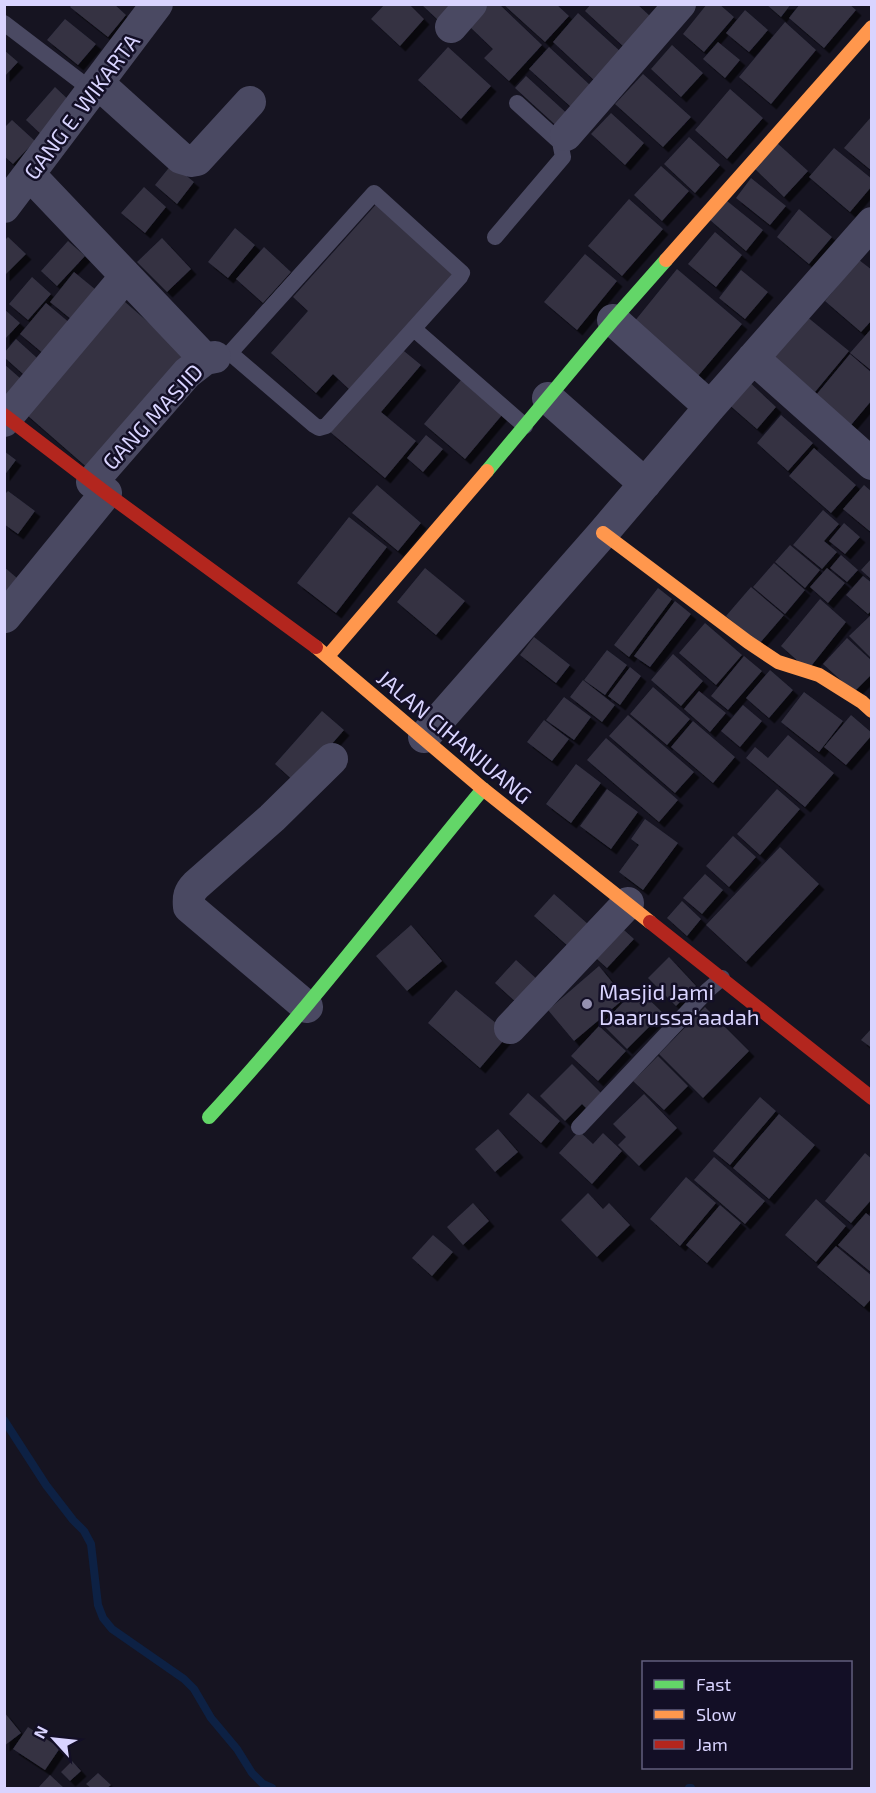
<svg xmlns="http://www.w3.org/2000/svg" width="876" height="1793" font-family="'Exo 2',sans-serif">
  <defs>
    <filter id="shadow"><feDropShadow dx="5.5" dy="5.5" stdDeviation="0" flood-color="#0009"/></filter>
  </defs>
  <rect width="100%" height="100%" fill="#161421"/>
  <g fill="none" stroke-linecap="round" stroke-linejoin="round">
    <!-- stream -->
    <path stroke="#0d2144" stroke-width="8" d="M 4,1420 L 46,1485 L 73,1520 L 84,1531 L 91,1544 L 98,1605 L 103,1618 L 112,1629 L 184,1679 L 194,1689 L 211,1718 L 237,1749 L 252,1773 L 263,1784 L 272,1788
      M 689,1788 L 691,1788"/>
  </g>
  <!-- building -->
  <path fill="#343243" filter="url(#shadow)" d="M 72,4 L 114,4 L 126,15 L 108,37 L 70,7 Z
    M 385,4 L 409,4 L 424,19 L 400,46 L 371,19 Z
    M 421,4 L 452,4 L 438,20 Z
    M 488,4 L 499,4 L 542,45 L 509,81 L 484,58 L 493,49 L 469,26 Z
    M 503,4 L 556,4 L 569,16 L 545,42 Z
    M 591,4 L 637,4 L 651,17 L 624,47 L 585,11 Z
    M 707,4 L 719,4 L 734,17 L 704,52 L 683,34 Z
    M 766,4 L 791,4 L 781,17 Z
    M 800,4 L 849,4 L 856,10 L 824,48 L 789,18 Z
    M 745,10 L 768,30 L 749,52 L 726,33 Z
    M 578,13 L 621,52 L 595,81 L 553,42 Z
    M 65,19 L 96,44 L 78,65 L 47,40 Z
    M 785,22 L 816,50 L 771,104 L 739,77 Z
    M 718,42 L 740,60 L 725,78 L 703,59 Z
    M 672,45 L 703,73 L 681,97 L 651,69 Z
    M 448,47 L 491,86 L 461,119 L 418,80 Z
    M 549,47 L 590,85 L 571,107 L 529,69 Z
    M 4,50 L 18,62 L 4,77 Z
    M 643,74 L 691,117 L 663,147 L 615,104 Z
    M 526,76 L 572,118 L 561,130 L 515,88 Z
    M 55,87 L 74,105 L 44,137 L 26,120 Z
    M 730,89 L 763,118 L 727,159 L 695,130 Z
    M 611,113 L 644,143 L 625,165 L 591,134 Z
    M 872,116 L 872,171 L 844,148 Z
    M 12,120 L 35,141 L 13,164 L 4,156 L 4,128 Z
    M 689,137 L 720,165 L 695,193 L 664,164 Z
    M 776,142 L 808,171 L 784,197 L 753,167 Z
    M 834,148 L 872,179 L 872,186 L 850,212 L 809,177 Z
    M 172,164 L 194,182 L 177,204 L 155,185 Z
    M 661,166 L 689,191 L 662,221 L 634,195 Z
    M 751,178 L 786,206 L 770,225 L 736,198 Z
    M 144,187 L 166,207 L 145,233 L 121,213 Z
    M 629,199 L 663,229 L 622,276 L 588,246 Z
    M 380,200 L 458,271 L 351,391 L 333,374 L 316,393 L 271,353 L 308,311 L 293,297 Z
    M 727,201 L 763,230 L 746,251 L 710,220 Z
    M 799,209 L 832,237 L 809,264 L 777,237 Z
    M 235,228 L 255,245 L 228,278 L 208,262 Z
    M 715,232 L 742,255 L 716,287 L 688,264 Z
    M 8,237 L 26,254 L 4,276 L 4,241 Z
    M 162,238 L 191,269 L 167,292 L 137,262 Z
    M 68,241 L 85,256 L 57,286 L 41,271 Z
    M 264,247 L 291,272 L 263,303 L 236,279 Z
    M 585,254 L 617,281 L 577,330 L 544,302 Z
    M 859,260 L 872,270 L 872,320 L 861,332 L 825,301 Z
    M 677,269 L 742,324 L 698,376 L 634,322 Z
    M 741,270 L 768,292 L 745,319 L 719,298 Z
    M 74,272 L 101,294 L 77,324 L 50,302 Z
    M 32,277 L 51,294 L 28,320 L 9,304 Z
    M 117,295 L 188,357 L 90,470 L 19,408 Z
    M 46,303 L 77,329 L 51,360 L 20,334 Z
    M 4,309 L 20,323 L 4,340 Z
    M 806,316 L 849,351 L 815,392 L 773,356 Z
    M 872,328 L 872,371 L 850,353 Z
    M 16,339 L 46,366 L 32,382 L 4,357 L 4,353 Z
    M 399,347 L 421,365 L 381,412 L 416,441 L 385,478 L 329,431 Z
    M 850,354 L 872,373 L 872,400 L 851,425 L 816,395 Z
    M 4,364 L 29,386 L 4,401 Z
    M 746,379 L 776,407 L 757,429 L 726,402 Z
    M 461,380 L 502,415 L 465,459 L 424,424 Z
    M 781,415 L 813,443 L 788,471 L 757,443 Z
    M 426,435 L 443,449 L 423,472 L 407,458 Z
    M 814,448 L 856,485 L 831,513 L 789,476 Z
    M 4,451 L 16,460 L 4,476 Z
    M 377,485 L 421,523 L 398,551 L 352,513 Z
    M 864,485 L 872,492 L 872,533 L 843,509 Z
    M 8,491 L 35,511 L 18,534 L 4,524 L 4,495 Z
    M 823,510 L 839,524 L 824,541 L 837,552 L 822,569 L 793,545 Z
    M 349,517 L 387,547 L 336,613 L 297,583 Z
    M 844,523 L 860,537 L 845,554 L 829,541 Z
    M 790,545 L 820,570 L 805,588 L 775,562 Z
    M 841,555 L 858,570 L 847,582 L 830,568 Z
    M 872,558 L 872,580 L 861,570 Z
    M 774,563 L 805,590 L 785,614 L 753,587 Z
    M 4,567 L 17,578 L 4,593 Z
    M 425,568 L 465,601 L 436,635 L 397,602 Z
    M 827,568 L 845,583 L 828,603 L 810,587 Z
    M 863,576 L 872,583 L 872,610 L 868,614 L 846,595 Z
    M 751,587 L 784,615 L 759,644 L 726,616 Z
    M 658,588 L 672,599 L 629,657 L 614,645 Z
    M 820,599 L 846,622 L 808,670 L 781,646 Z
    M 675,601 L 691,614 L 650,667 L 634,656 Z
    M 872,614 L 872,659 L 849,636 Z
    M 705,623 L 742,655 L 716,685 L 679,653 Z
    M 534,637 L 570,665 L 556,683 L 520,655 Z
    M 847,638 L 872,661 L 872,674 L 854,692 L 823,664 Z
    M 607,650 L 627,665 L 605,695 L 584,680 Z
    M 673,654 L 703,681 L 681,706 L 651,680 Z
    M 744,656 L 762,671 L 728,710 L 711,696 Z
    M 630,667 L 641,676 L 620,705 L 608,696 Z
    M 770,670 L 793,690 L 769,718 L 746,698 Z
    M 583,680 L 615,705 L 602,722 L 570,697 Z
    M 653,687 L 690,719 L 667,745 L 630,714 Z
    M 699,691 L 726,713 L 710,732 L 684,709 Z
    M 804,692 L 843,721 L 819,752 L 781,722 Z
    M 564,697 L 591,717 L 574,740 L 546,720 Z
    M 743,705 L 762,721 L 740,747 L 721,731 Z
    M 322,711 L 344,730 L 297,784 L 275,764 Z
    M 628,715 L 694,772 L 675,793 L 609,736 Z
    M 851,715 L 872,733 L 872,735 L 846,765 L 824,747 Z
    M 544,720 L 569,739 L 552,761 L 527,742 Z
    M 693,721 L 735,757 L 713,783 L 671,747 Z
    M 788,735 L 834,773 L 805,807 L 746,758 L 755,747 L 768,758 Z
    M 606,738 L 678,800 L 659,822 L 587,760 Z
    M 576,764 L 601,783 L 571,823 L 546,804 Z
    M 607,789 L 638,812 L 611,849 L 580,826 Z
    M 777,789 L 800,809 L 760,855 L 737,834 Z
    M 645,819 L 678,843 L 643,890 L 619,872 L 639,845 L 631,839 Z
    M 733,836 L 756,857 L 729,887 L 706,866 Z
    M 780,847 L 819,884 L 746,962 L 706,925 Z
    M 705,874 L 723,890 L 702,914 L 683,898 Z
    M 554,894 L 589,925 L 569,947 L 534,916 Z
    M 682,901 L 701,919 L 687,936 L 667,918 Z
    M 615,922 L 634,939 L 607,968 L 588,951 Z
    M 411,925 L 442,961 L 407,991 L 376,956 Z
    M 669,957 L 696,986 L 676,1006 L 648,978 Z
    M 516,960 L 539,981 L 518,1004 L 495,983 Z
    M 599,966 L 625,998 L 574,1041 L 548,1010 Z
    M 637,988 L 663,1013 L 627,1049 L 602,1024 Z
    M 456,990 L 509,1034 L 480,1068 L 428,1023 Z
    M 705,1007 L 749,1051 L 703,1098 L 659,1054 Z
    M 599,1026 L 626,1051 L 598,1081 L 571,1056 Z
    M 872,1028 L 872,1048 L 861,1040 Z
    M 658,1056 L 688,1086 L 664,1110 L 633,1081 Z
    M 572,1064 L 601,1093 L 586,1108 L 582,1104 L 565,1121 L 540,1096 Z
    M 528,1093 L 560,1121 L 541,1143 L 509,1114 Z
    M 644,1094 L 677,1128 L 639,1166 L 618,1145 L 626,1137 L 613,1124 Z
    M 760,1097 L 776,1111 L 730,1165 L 713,1151 Z
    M 779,1114 L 815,1145 L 769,1199 L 733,1168 Z
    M 498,1129 L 518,1152 L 495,1172 L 475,1149 Z
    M 579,1131 L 593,1144 L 603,1133 L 622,1151 L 592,1184 L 559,1153 Z
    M 865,1153 L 872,1159 L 872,1199 L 851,1223 L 825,1201 Z
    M 714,1157 L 765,1201 L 745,1224 L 694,1180 Z
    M 686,1177 L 716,1203 L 680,1246 L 650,1219 Z
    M 588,1193 L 603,1209 L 609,1203 L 630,1225 L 597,1257 L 561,1220 Z
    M 816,1199 L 846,1226 L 816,1262 L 785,1235 Z
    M 473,1203 L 489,1221 L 463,1245 L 447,1227 Z
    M 720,1205 L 741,1223 L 707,1263 L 686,1245 Z
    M 866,1213 L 872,1218 L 872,1273 L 838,1245 Z
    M 433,1235 L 453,1252 L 432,1276 L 412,1258 Z
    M 836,1246 L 872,1276 L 872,1298 L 864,1307 L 817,1267 Z
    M 4,1712 L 21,1733 L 4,1746 Z
    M 28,1727 L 60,1748 L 45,1770 L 13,1749 Z
    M 72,1761 L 81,1771 L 70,1781 L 61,1772 Z
    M 98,1773 L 111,1785 L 107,1788 L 91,1788 L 86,1784 Z
    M 50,1775 L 64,1788 L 38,1788 Z"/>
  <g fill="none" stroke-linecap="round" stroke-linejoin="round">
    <!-- lane -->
    <path stroke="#4a4962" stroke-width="16" d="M 4,23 L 93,91
      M 495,237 L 563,157 L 560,142 L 517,103
      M 414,329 L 525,426
      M 215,357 L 230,353 L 374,193 L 462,273 L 460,277 L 326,426 L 319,428 L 314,425 L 230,353
      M 579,1127 L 708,990 L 722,978"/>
    <!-- street -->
    <path stroke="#4a4962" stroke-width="32" d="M 451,27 L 471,4
      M 99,84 L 181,158 L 191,161 L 197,160 L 250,102
      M 566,135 L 680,4
      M 29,174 L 205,359
      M 4,207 L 157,4
      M 613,320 L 710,407
      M 753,358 L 872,464
      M 548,398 L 645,484
      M 4,421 L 126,276
      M 92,482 L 187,373 L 205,359 L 215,357
      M 5,617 L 106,493
      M 424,737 L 603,533 L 710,407 L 872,223
      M 307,1007 L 189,907 C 188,897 189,892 196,885 L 272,818 L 332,759
      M 510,1028 L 628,903"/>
    <!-- fast -->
    <path stroke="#63d668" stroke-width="14" d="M 487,471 L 613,320 L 666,260
      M 209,1117 C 306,1012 392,899 483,789"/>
    <!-- slow -->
    <path stroke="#ff974d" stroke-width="14" d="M 666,260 L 872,27
      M 603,533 L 748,642 L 778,662 L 819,675 L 862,702 L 872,711
      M 316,647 L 483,789 L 650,922
      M 328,656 L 487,471"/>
    <!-- jam -->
    <path stroke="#b3261e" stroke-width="14" d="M 4,415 L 106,493 L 316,647
      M 650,922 L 872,1098"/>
  </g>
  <!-- markers -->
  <circle fill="#9591b1" stroke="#130f26" stroke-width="2" cx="587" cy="1004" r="6"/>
  <g text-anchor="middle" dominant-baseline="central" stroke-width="5" stroke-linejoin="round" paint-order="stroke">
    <!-- street labels -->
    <g font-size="22" fill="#d9d4ff" stroke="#130f26">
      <text transform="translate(81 106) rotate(-53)">GANG E. WIKARTA</text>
      <text transform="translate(152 416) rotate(-47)">GANG MASJID</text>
      <text transform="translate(455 736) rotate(40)">JALAN CIHANJUANG</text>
    </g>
    <!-- poi labels -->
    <g font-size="22" fill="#d9d4ff" stroke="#130f26" text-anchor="start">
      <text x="599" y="991">Masjid Jami<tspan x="599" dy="25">Daarussa'aadah</tspan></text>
    </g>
  </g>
  <!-- border -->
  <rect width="876" height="1793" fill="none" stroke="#d9d4ff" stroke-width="12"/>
  <!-- legend -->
  <rect x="642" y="1661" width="210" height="108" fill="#130f26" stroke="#625e7d" stroke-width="1.5"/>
  <rect x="654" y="1680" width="30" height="9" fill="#63d668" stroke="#625e7d" stroke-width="1.5"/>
  <text x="696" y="1691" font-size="18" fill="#d9d4ff">Fast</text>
  <rect x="654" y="1710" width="30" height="9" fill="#ff974d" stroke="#625e7d" stroke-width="1.5"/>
  <text x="696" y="1721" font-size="18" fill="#d9d4ff">Slow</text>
  <rect x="654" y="1740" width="30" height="9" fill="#b3261e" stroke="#625e7d" stroke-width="1.5"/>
  <text x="696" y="1751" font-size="18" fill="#d9d4ff">Jam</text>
  <!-- north arrow -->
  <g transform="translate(54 1739) rotate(297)" stroke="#130f26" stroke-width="4.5" paint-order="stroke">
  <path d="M0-4.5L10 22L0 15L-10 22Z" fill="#d9d4ff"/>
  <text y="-9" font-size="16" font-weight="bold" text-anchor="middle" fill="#d9d4ff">N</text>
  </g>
</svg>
